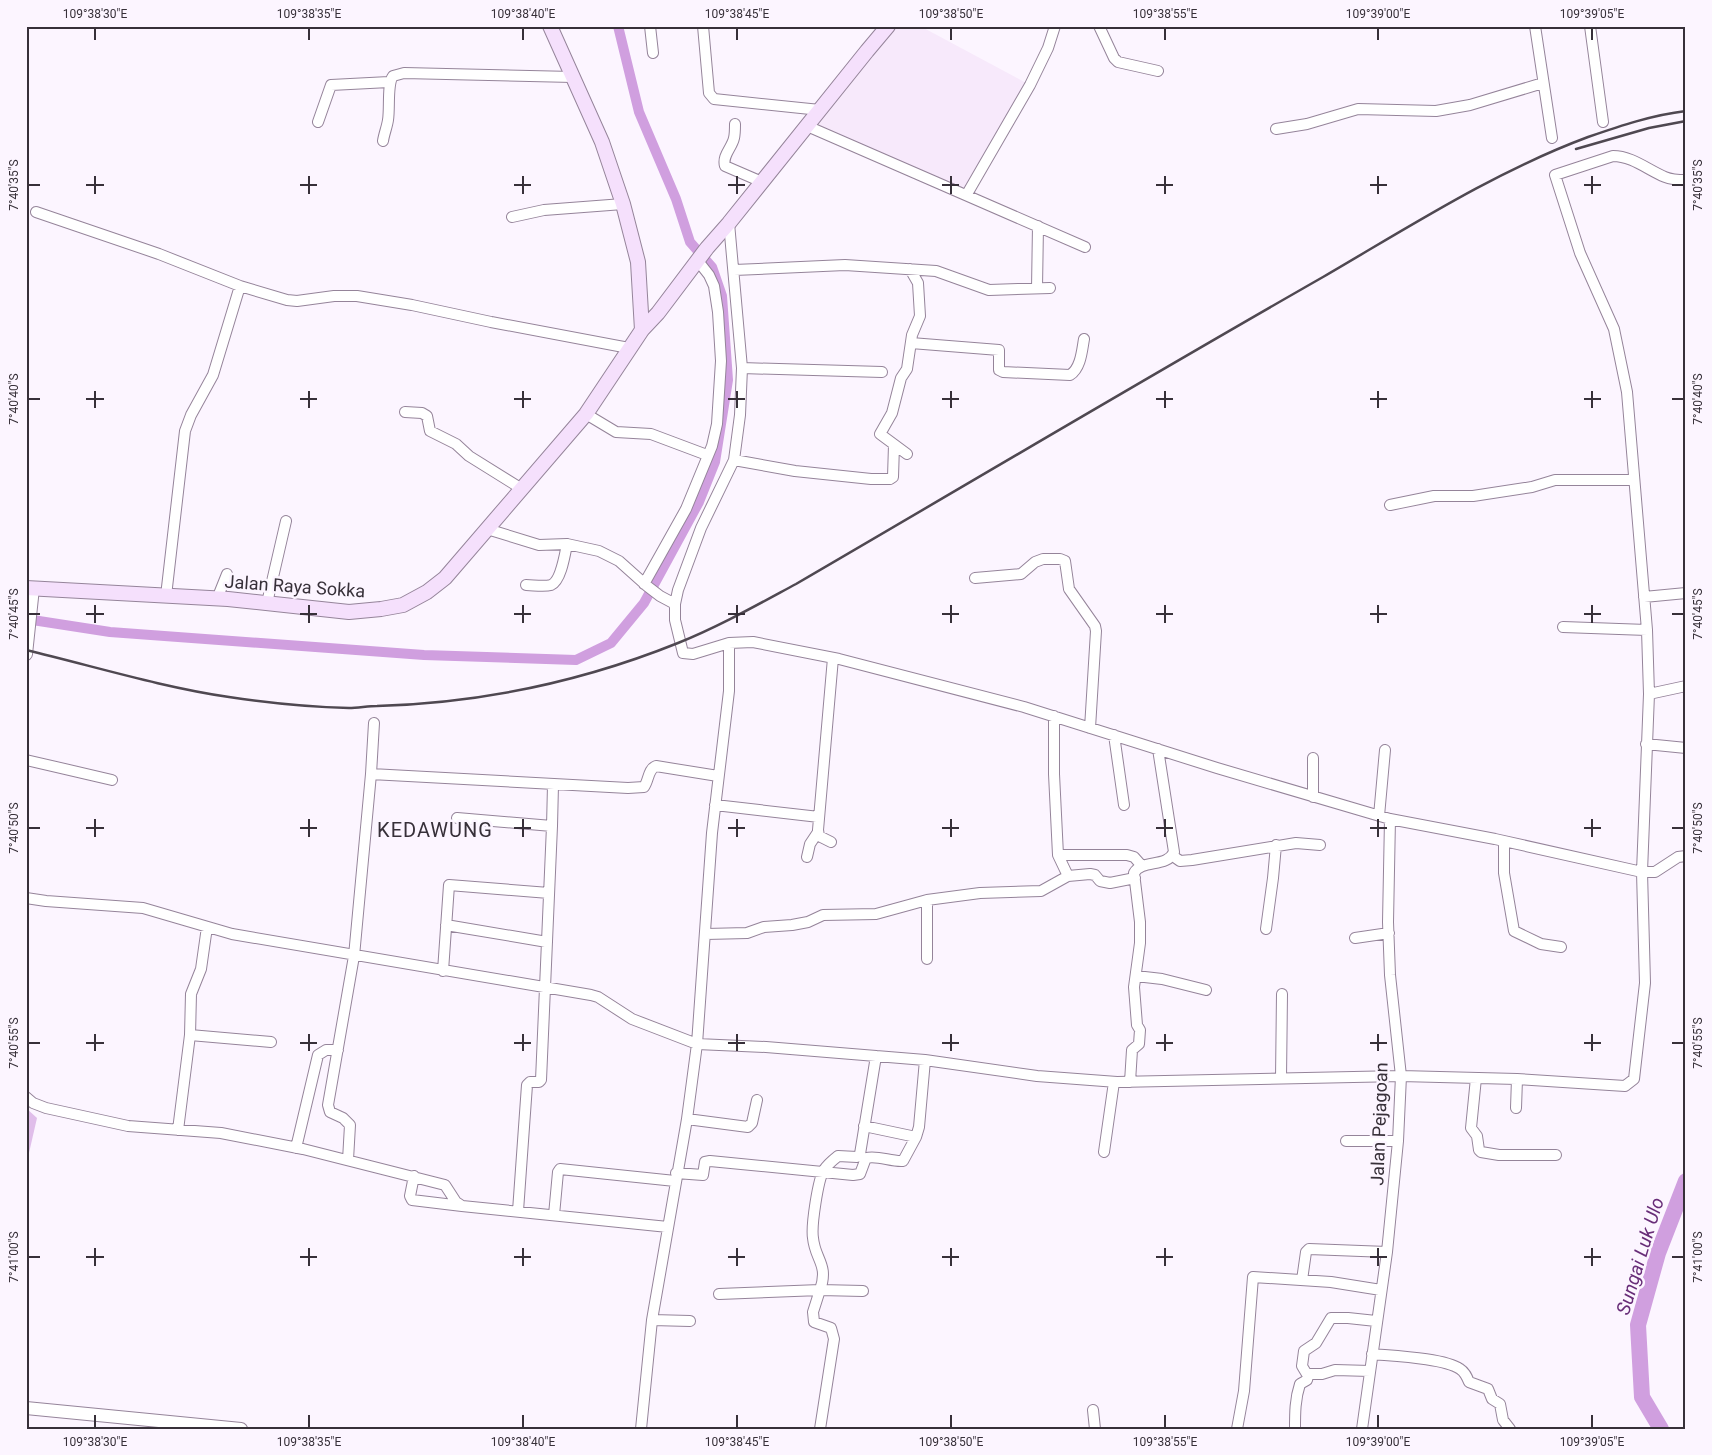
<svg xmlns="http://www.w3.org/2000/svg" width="1712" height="1455" font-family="Roboto,sans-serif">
  <rect width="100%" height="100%" fill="#fcf5ff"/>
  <!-- built -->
  <path fill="#f7e9fb" d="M 889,26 L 920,26 L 1030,85 L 974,193 L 813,125 Z"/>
  <!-- green -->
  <path fill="#e0beea" d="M 26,1108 L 37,1118 L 26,1166 Z"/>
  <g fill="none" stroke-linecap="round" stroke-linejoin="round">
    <!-- canal -->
    <path stroke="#d09fdf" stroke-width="10" d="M 26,619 L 110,632 L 424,655 L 576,660 L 611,643 L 644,603 L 699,502 L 715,462 L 728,380 L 722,296 L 712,267 L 690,242 L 676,199 L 639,112 L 618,26"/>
    <!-- river -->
    <path stroke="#d09fdf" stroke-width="16" d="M 1661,1429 L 1642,1397 L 1638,1325 L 1658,1253 L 1686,1181"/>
    <defs>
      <path id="minor" d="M 650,26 L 653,53
        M 703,26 L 709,93 L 714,99 L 820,110
        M 1099,26 L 1114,58 L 1118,62 L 1158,71
        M 1535,26 L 1552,138
        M 1590,26 L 1603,122
        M 318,122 L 331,85 L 389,82
        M 735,124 C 735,129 735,134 734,138 C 732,148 722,155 725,166 L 762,182
        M 807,126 L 1085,247
        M 1276,129 L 1307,124 L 1358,109 L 1436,111 L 1470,105 L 1543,83
        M 383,141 C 384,134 387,127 388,120 C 390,108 387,84 393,76 L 404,73 L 573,77
        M 967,194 L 1030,85 L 1048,48 L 1055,26
        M 36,212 L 159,254 L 240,286 L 287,300 L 297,301 L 334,296 L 357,296 L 412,305 L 491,322 L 629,348
        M 512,217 L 544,210 L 623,204
        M 729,223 L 742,368 L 740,415 L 734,460 L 701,528 L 678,590 L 675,604 L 675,620 L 683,653 L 693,654 L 729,643 L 753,642 L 839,659 L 1024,707 L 1217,768 L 1390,819 L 1495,839 L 1642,872 L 1655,872 L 1678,857 L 1686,856
        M 734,270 L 845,265 L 936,271 L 989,290 L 1050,288
        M 1037,288 L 1038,226
        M 911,343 L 999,350 L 999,370 L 1003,372 L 1070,375 C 1081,368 1082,350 1084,339
        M 742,368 L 882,372
        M 405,412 L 422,413 L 427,416 L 430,431 L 456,444 L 469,456 L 522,489
        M 586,414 L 616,432 L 651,434 L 707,455
        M 907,454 L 880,434 L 892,413 L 901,378 L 907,369 L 912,335 L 920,316 L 918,283 L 910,269
        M 734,460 L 795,471 L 871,479 L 890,479 L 893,477 L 894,445
        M 1390,505 L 1434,496 L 1473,496 L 1532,487 L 1555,480 L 1634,480
        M 487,529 L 539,545 L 567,544 L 599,551 L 619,561 L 647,586 L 660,596 L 675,604
        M 975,578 L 1021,574 L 1035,562 L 1043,559 L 1060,559 L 1065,561 L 1069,589 L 1095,626 L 1096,631 L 1090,728
        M 644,584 L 686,509 L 712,446 L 717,424 L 721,361 L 718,312 L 714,286 L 709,275 L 698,261
        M 526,585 C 533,585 544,587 551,585 C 561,581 565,554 567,544
        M 166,596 L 185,431 L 191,415 L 213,375 L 240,286
        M 1644,597 L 1686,593
        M 217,599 L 227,574
        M 267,603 L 286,521
        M 1563,627 L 1647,630
        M 1649,694 L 1686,686
        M 1054,716 L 1054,774 L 1058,855 L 1068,876 L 1090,874 L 1095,875 L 1100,881 L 1110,883 L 1135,878
        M 1114,735 L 1124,805
        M 1646,744 L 1686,748
        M 26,760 L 112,780
        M 371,774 L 628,788 L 644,787 C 649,780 648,769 656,766 L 718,776
        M 1313,797 L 1313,758
        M 715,805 L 819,817
        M 1379,816 L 1385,750
        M 457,818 L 552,826 L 553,785
        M 1504,841 L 1504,873 L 1514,931 L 1541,944 L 1561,947
        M 831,842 L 819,836 L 818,830 L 833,658
        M 1058,855 L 1127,855 L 1134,857 L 1142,866
        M 1173,856 L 1180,861 L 1192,860 L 1296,843 L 1320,845
        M 807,857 L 810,844 L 818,832
        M 26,898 L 46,901 L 143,908 L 232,934 L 591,995 L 598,997 L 632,1019 L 697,1044 L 766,1047 L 925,1060 L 1037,1076 L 1117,1082 L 1401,1076 L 1517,1079 L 1625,1086 L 1634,1079 L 1645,983 L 1642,872 L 1649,694 L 1647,630 L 1627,392 L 1614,329 L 1580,253 L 1555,175 L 1613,156 C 1632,156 1648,170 1665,177 C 1672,180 1679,180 1686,180
        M 446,925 L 547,942
        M 1266,929 L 1273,878 L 1276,845
        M 706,934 L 747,933 L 764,927 L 792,925 L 808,922 L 823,915 L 876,914 L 927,900
        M 1355,938 L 1389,933
        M 927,959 L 927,900 L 980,893 L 1041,891 L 1068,876
        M 443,971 L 449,885 L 549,893
        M 1136,976 L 1162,979 L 1206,990
        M 190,1035 L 271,1042
        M 1281,1078 L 1282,994
        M 1476,1078 L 1471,1128 L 1477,1136 L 1479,1150 L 1481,1152 L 1499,1155 L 1556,1155
        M 1130,1082 L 1132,1050 L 1139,1044 L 1140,1030 L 1137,1025 L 1134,987 L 1140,943 L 1140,922 L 1134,873 C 1142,859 1167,868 1174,852 L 1158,749
        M 26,1097 L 33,1103 L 46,1108 L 128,1126 L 221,1133 L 303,1149 L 445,1185 L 456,1202 L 462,1206
        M 1516,1108 L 1517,1079
        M 687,1119 L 748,1127 L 752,1123 L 757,1100
        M 864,1126 L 916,1137 L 919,1127 L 925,1060
        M 178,1130 L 190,1035 L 191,994 L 201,969 L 207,927
        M 1346,1141 L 1398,1141
        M 296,1148 L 318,1055 L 326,1050 L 338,1050
        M 1104,1152 L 1114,1082
        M 348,1160 L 350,1125 L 343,1118 L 330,1112 L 328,1105 L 354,956 L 371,774 L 374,723
        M 676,1173 L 703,1175 L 705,1162 L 710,1161 L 853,1175 L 860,1174 L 866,1158 C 878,1155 891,1162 903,1161 L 916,1137
        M 414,1176 L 410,1196 L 412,1200 L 462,1206 L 668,1227
        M 518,1211 L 527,1085 L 530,1082 L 539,1082 L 541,1080 L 552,826
        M 554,1215 L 558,1172 L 560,1169 L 675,1181
        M 1302,1280 L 1306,1252 L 1309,1249 L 1387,1252
        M 719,1294 L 820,1290 C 829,1264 815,1260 813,1238 C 811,1226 818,1179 824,1170 C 827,1165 833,1160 838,1156 L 857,1157 L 860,1154 L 876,1056
        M 652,1320 L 690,1321
        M 1372,1354 C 1393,1356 1444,1358 1460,1369 C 1465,1372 1467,1377 1469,1382 L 1488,1389 L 1492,1399 L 1500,1404 L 1503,1420 L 1510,1429
        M 1308,1374 L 1322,1374 L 1335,1370 L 1370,1371
        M 1093,1410 L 1095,1429
        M 641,1429 L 652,1320 L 687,1119 L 697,1044 L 712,833 L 729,691 L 729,643
        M 820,1429 L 834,1339 L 831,1328 L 814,1322 L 813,1312 L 820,1290 L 863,1291
        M 1237,1429 L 1244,1391 L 1253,1277 L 1331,1282 L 1381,1290
        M 1295,1429 C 1295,1413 1295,1399 1300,1384 L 1307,1380 L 1308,1376 L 1302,1366 L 1304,1351 L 1316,1343 L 1331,1318 L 1348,1318 L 1376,1321
        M 1362,1429 L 1387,1252 L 1398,1141 L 1401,1076 L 1390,975 L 1388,922 L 1390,819"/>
      <path id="tertiary" d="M 26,654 L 33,588
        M 26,1408 L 241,1429"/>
      <path id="secondary" d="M 550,26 L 602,142 L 623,204 L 638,262 L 642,330
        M 26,588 L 228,599 L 349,612 L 381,609 L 403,605 L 427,592 L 445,578 L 586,414 L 642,330 L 658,313 L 707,248 L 729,223 L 867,51 L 888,26"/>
    </defs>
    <!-- minor casing -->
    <use href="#minor" stroke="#95849a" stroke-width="12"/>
    <!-- tertiary casing -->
    <use href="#tertiary" stroke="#95849a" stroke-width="14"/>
    <!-- secondary casing -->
    <use href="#secondary" stroke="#95849a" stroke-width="16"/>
    <!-- minor -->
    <use href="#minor" stroke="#fff" stroke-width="10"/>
    <!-- tertiary -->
    <use href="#tertiary" stroke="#fff" stroke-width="12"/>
    <!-- secondary -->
    <use href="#secondary" stroke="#f5e0fc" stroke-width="14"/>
    <!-- rail -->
    <path stroke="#4f4851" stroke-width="2.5" d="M 1576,149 L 1649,128 L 1686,121
      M 26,650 C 93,666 161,687 229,697 C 269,703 309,707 349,708 C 358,708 368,706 377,706 C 481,703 581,682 678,643 C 718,627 757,605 796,584 C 971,482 1146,378 1323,277 C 1409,227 1494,172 1588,137 C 1620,126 1652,115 1686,111"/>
  </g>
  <!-- ticks -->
  <path fill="none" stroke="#373039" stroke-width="2" d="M 95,28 L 95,40M 309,28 L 309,40M 523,28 L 523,40M 737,28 L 737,40M 951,28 L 951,40M 1165,28 L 1165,40M 1378,28 L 1378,40M 1592,28 L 1592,40M 95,176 L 95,194M 309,176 L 309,194M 523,176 L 523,194M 737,176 L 737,194M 951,176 L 951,194M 1165,176 L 1165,194M 1378,176 L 1378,194M 1592,176 L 1592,194M 28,185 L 40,185M 86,185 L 104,185M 300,185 L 317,185M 514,185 L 531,185M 728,185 L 745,185M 942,185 L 959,185M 1156,185 L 1173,185M 1370,185 L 1387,185M 1584,185 L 1601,185M 1672,185 L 1684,185M 95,391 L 95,408M 309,391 L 309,408M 523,391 L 523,408M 737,391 L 737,408M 951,391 L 951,408M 1165,391 L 1165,408M 1378,391 L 1378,408M 1592,391 L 1592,408M 28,399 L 40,399M 86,399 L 104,399M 300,399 L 317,399M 514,399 L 531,399M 728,399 L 745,399M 942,399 L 959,399M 1156,399 L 1173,399M 1370,399 L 1387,399M 1584,399 L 1601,399M 1672,399 L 1684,399M 95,605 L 95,623M 309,605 L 309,623M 523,605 L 523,623M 737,605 L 737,623M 951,605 L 951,623M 1165,605 L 1165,623M 1378,605 L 1378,623M 1592,605 L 1592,623M 28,614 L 40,614M 86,614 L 104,614M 300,614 L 317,614M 514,614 L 531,614M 728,614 L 745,614M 942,614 L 959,614M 1156,614 L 1173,614M 1370,614 L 1387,614M 1584,614 L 1601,614M 1672,614 L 1684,614M 95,819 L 95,837M 309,819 L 309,837M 523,819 L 523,837M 737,819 L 737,837M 951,819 L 951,837M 1165,819 L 1165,837M 1378,819 L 1378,837M 1592,819 L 1592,837M 28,828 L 40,828M 86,828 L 104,828M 300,828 L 317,828M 514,828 L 531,828M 728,828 L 745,828M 942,828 L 959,828M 1156,828 L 1173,828M 1370,828 L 1387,828M 1584,828 L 1601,828M 1672,828 L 1684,828M 95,1034 L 95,1051M 309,1034 L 309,1051M 523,1034 L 523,1051M 737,1034 L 737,1051M 951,1034 L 951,1051M 1165,1034 L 1165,1051M 1378,1034 L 1378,1051M 1592,1034 L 1592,1051M 28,1043 L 40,1043M 86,1043 L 104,1043M 300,1043 L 317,1043M 514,1043 L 531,1043M 728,1043 L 745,1043M 942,1043 L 959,1043M 1156,1043 L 1173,1043M 1370,1043 L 1387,1043M 1584,1043 L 1601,1043M 1672,1043 L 1684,1043M 95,1248 L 95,1266M 309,1248 L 309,1266M 523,1248 L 523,1266M 737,1248 L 737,1266M 951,1248 L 951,1266M 1165,1248 L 1165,1266M 1378,1248 L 1378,1266M 1592,1248 L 1592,1266M 28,1257 L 40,1257M 86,1257 L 104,1257M 300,1257 L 317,1257M 514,1257 L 531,1257M 728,1257 L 745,1257M 942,1257 L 959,1257M 1156,1257 L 1173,1257M 1370,1257 L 1387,1257M 1584,1257 L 1601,1257M 1672,1257 L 1684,1257M 95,1415 L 95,1428M 309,1415 L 309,1428M 523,1415 L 523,1428M 737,1415 L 737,1428M 951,1415 L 951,1428M 1165,1415 L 1165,1428M 1378,1415 L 1378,1428M 1592,1415 L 1592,1428"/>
  <g text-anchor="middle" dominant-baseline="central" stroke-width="5" stroke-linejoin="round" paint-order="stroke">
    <!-- street labels -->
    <g font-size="18" fill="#373039" stroke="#fcf5ff">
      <text transform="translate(295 586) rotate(4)">Jalan Raya Sokka</text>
      <text transform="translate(1379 1124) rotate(-88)">Jalan Pejagoan</text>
    </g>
    <!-- water labels -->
    <g font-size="19" font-style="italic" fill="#682d78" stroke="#fcf5ff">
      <text transform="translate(1640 1256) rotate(-73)">Sungai Luk Ulo</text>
    </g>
    <!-- quarter labels -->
    <g font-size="20" letter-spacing="1" fill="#373039" stroke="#fcf5ff">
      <text x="435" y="830">KEDAWUNG</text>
    </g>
  </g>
  <!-- border -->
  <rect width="1712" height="1455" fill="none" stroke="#fcf5ff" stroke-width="55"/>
  <rect x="28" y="28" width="1656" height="1400" fill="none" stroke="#373039" stroke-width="2"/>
  <g font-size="12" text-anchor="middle" fill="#373039">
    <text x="95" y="18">109°38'30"E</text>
    <text x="309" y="18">109°38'35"E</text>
    <text x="523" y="18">109°38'40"E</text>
    <text x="737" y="18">109°38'45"E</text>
    <text x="951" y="18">109°38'50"E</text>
    <text x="1165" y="18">109°38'55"E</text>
    <text x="1378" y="18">109°39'00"E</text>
    <text x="1592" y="18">109°39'05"E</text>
    <text transform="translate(14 185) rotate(-90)" y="4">7°40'35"S</text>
    <text transform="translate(1698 185) rotate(-90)" y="4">7°40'35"S</text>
    <text transform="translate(14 399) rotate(-90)" y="4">7°40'40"S</text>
    <text transform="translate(1698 399) rotate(-90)" y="4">7°40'40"S</text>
    <text transform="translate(14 614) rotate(-90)" y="4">7°40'45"S</text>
    <text transform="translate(1698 614) rotate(-90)" y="4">7°40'45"S</text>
    <text transform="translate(14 828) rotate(-90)" y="4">7°40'50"S</text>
    <text transform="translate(1698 828) rotate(-90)" y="4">7°40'50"S</text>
    <text transform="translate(14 1043) rotate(-90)" y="4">7°40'55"S</text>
    <text transform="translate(1698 1043) rotate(-90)" y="4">7°40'55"S</text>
    <text transform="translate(14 1257) rotate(-90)" y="4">7°41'00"S</text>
    <text transform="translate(1698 1257) rotate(-90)" y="4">7°41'00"S</text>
    <text x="95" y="1446">109°38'30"E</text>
    <text x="309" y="1446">109°38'35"E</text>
    <text x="523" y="1446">109°38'40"E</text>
    <text x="737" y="1446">109°38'45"E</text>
    <text x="951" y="1446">109°38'50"E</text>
    <text x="1165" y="1446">109°38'55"E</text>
    <text x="1378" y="1446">109°39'00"E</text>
    <text x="1592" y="1446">109°39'05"E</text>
  </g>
</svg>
